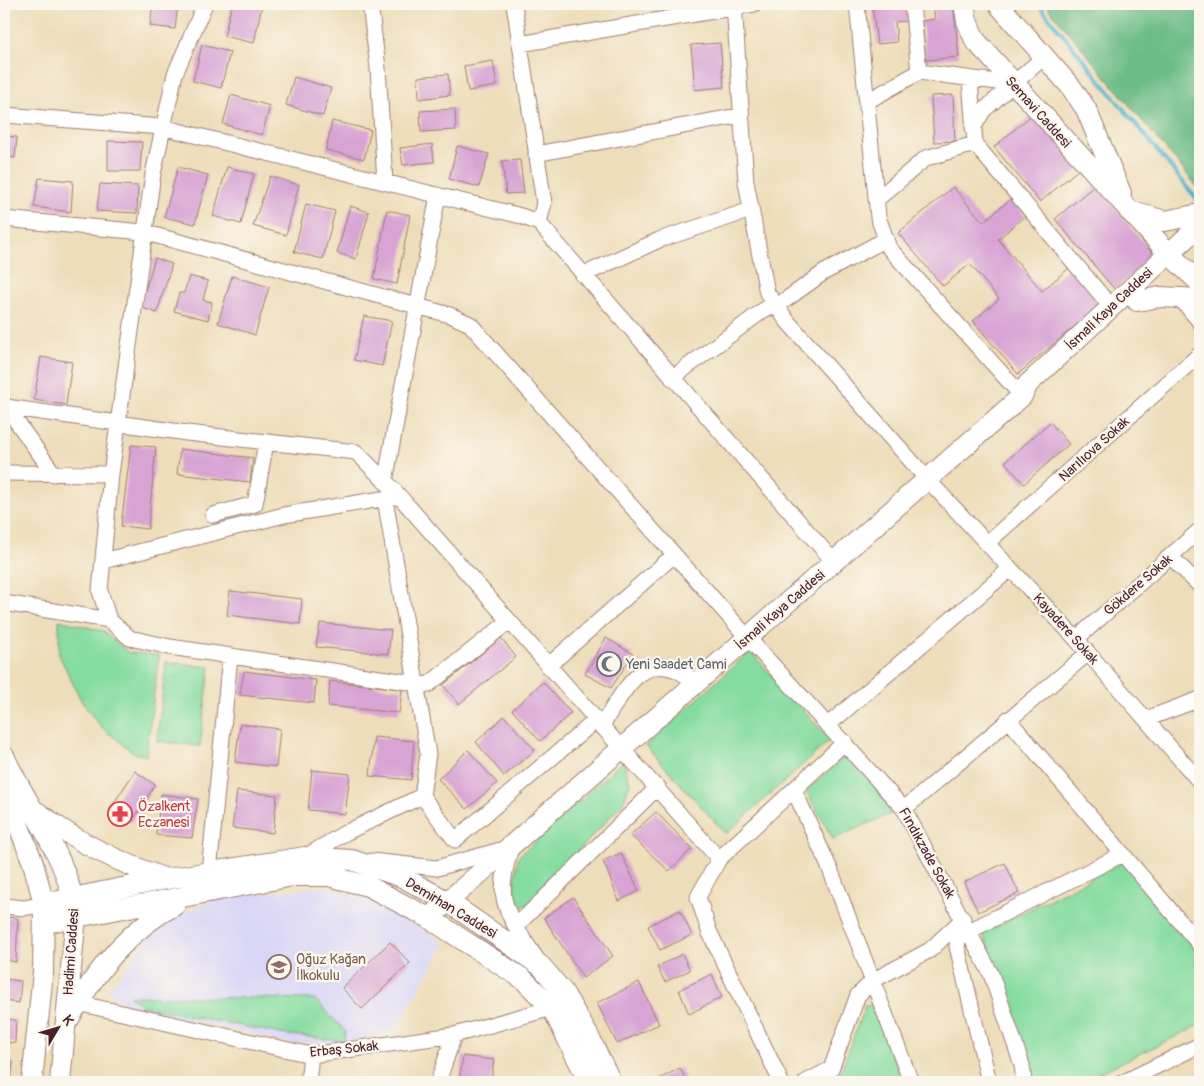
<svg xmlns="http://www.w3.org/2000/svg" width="1204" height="1086" font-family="Pangolin,sans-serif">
  <rect width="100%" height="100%" fill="#fbf7ec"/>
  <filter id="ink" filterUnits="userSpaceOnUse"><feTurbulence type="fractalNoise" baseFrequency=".02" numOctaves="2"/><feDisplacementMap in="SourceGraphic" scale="10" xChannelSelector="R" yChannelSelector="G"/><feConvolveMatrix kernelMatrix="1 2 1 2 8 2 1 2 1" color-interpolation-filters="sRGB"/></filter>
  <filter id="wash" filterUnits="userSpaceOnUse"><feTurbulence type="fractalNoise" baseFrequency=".0096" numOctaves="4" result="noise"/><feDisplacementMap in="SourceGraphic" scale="20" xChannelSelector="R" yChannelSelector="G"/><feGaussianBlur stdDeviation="1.12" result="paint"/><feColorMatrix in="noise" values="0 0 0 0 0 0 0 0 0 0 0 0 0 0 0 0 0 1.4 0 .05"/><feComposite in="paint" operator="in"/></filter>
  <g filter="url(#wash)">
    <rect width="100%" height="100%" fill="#eeddba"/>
    <!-- built -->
    <path fill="#d9d6f7" d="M 325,887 L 384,904 L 445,944 L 394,1032 L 343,1044 L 288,1043 L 136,1008 L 114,997 L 108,990 L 162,922 L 221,897 Z"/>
    <!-- green -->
    <path fill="#85dca0" stroke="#687e66" d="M 59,620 L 103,631 L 129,653 L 159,655 L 146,756 L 134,753 L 101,727 L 82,702 L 59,655 Z
      M 750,651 L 830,740 L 726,834 L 646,746 Z
      M 166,662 L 210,667 L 200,746 L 157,741 Z
      M 851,751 L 899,810 L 833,839 L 806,791 Z
      M 623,761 L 630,783 L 623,803 L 528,905 L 518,907 L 514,889 L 518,857 Z
      M 1123,862 L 1200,954 L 1200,1025 L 1080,1082 L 1035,1082 L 983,933 Z
      M 130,996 L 315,999 L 345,1031 L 344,1041 L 281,1034 L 142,1006 Z
      M 875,1005 L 902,1082 L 829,1082 L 838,1078 L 865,1006 Z"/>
    <!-- forest -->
    <path fill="#6cbc86" stroke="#5b6e58" d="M 1048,4 L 1200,4 L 1200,190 L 1049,9 Z"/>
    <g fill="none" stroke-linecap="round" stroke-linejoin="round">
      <!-- stream -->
      <path stroke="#4fb4cd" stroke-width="4" d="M 1038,4 L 1200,203"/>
    </g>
    <g id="blocks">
      <!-- building -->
      <path fill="#d8a4d4" d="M 153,4 L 178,4 L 175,29 L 150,26 Z
        M 232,4 L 262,5 L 254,43 L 224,36 Z
        M 872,4 L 906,4 L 908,21 L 895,22 L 897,42 L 877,44 Z
        M 933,4 L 953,4 L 959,57 L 926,60 L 922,21 L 935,19 Z
        M 720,43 L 724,87 L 695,90 L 691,45 Z
        M 202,45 L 230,52 L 221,88 L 193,81 Z
        M 493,61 L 497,86 L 468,91 L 464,66 Z
        M 448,74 L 450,95 L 419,99 L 418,77 Z
        M 294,77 L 331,88 L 323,116 L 286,105 Z
        M 231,95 L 270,106 L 262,135 L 223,124 Z
        M 953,95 L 955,141 L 934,142 L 931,96 Z
        M 455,109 L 456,130 L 421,132 L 420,111 Z
        M 1034,113 L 1080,168 L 1040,202 L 994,147 Z
        M 332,121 L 371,130 L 364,159 L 326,150 Z
        M 4,136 L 17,137 L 15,158 L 4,157 Z
        M 108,141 L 142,142 L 140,171 L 108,171 Z
        M 432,144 L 434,162 L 403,165 L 400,148 Z
        M 457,146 L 489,154 L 479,187 L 449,179 Z
        M 520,160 L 524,193 L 506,194 L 502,161 Z
        M 178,167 L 208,175 L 195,224 L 164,217 Z
        M 227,167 L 254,174 L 241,224 L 213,216 Z
        M 270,176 L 299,185 L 286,235 L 253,226 Z
        M 39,178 L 73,181 L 71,212 L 34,207 Z
        M 100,184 L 138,186 L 137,213 L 97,211 Z
        M 1095,185 L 1155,256 L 1115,290 L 1055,219 Z
        M 953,187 L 983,222 L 1011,199 L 1025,216 L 998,239 L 1042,291 L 1069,268 L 1100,305 L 1018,374 L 973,321 L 999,299 L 970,264 L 943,286 L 898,233 Z
        M 306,204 L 335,211 L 323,259 L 294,252 Z
        M 350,206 L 369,212 L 356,259 L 337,253 Z
        M 387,210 L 410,215 L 397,284 L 374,279 Z
        M 4,238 L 10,238 L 7,282 L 4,282 Z
        M 155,258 L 172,264 L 157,313 L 140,307 Z
        M 189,276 L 208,281 L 203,300 L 212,302 L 208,320 L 174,311 L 179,293 L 184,293 Z
        M 232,276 L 269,287 L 255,335 L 218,323 Z
        M 364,316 L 392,321 L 382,366 L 354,360 Z
        M 41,357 L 72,362 L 66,405 L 34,400 Z
        M 1050,422 L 1069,444 L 1024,484 L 1005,462 Z
        M 131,445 L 156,447 L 148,529 L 121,526 Z
        M 180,449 L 253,458 L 250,482 L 177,474 Z
        M 230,591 L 302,599 L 300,624 L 227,615 Z
        M 320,623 L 391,630 L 388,654 L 316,647 Z
        M 501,638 L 516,657 L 459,704 L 443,685 Z
        M 606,638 L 633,654 L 611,688 L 585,674 Z
        M 244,671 L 316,680 L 314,703 L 240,695 Z
        M 330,681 L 402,689 L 399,713 L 328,706 Z
        M 543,682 L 571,713 L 540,741 L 512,710 Z
        M 504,716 L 535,750 L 504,776 L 476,742 Z
        M 240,724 L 280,729 L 276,767 L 235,762 Z
        M 374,737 L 414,741 L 411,780 L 370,776 Z
        M 468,750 L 497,783 L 467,809 L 438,779 Z
        M 312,770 L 350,774 L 345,814 L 308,810 Z
        M 135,771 L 155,785 L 131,823 L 110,809 Z
        M 237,791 L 277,795 L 273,833 L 232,828 Z
        M 161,794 L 198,799 L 192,838 L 156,835 Z
        M 656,812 L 692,849 L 669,871 L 630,835 Z
        M 621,853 L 639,891 L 619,901 L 603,861 Z
        M 1005,863 L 1019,893 L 978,912 L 964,882 Z
        M 573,897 L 613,956 L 583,978 L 544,918 Z
        M 680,910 L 692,935 L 660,950 L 648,926 Z
        M 4,917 L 18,918 L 16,962 L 4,960 Z
        M 390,942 L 410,963 L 362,1009 L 342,988 Z
        M 682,954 L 690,970 L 665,982 L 657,967 Z
        M 712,974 L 722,997 L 689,1014 L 679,990 Z
        M 4,979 L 21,981 L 19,1003 L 4,1001 Z
        M 639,982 L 659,1024 L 617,1044 L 597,1003 Z
        M 4,1019 L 16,1020 L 15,1043 L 4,1042 Z
        M 463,1056 L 494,1060 L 491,1082 L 459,1082 Z
        M 4,1061 L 13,1062 L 11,1082 L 4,1082 Z
        M 680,1068 L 687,1082 L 654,1082 Z"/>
    </g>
  </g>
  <g filter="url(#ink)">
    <use href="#blocks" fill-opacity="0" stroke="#9c7e72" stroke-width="1"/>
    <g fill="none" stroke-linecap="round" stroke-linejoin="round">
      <defs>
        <path id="street" d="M 205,4 L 175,74 L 153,174 L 111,474 L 100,591 L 109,620 L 130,638 L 170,647 L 428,685 L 508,622
          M 370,4 L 378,68 L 385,182
          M 514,4 L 544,203 L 539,223
          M 734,4 L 746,182 L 767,293 L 788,322 L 928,480 L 1076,639 L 1200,782
          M 857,4 L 878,217 L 889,248 L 1022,396
          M 912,4 L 919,72 L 1013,84 L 1044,57
          M 520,44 L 754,4
          M 970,80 L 975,144 L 1112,308
          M 866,102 L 919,72
          M 4,115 L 162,127 L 521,216 L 539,223 L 834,562
          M 973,128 L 983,111 L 1013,84
          M 536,154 L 742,115
          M 876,200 L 926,158 L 975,144
          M 4,219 L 143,232 L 450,315 L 470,324 L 748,638 L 904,809 L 991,974 L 1022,1065 L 1024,1082
          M 583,275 L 659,240 L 751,210
          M 1179,297 L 1200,322
          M 672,378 L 765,309 L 777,306 L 823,273 L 886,239
          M 4,404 L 54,474
          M 6,407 L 187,433 L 356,452 L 393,489 L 719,859 L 845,742
          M 4,473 L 111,474
          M 385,482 L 438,195
          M 385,499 L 428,754 L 422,796 L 455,840 L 595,721
          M 213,515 L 255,504 L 266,442
          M 987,543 L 1200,354
          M 1170,556 L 1200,586
          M 103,561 L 284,515 L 394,497
          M 4,603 L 109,620
          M 1076,639 L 1200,530
          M 548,666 L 674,555
          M 1008,719 L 1200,945
          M 1146,719 L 1200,699
          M 828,725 L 1010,569
          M 601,727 C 617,703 639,652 676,670 C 683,673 690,678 696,683
          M 794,790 L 830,869 L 911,1082
          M 904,809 L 1088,653
          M 305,857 L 345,833 L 422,796
          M 719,859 L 698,897 L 709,931 L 781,1082
          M 371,861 L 437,868 L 511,847 C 507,863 501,881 504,898 C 507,918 527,944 538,961
          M 209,872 L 230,656
          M 4,906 L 24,908 L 44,904
          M 516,926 L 658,787
          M 969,931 L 1123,854
          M 77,1003 L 311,1055 L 454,1035 L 552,1008
          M 308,1082 L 311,1055
          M 438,1082 L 454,1035
          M 806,1082 L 831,1069 L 858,995 L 874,980 L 930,950 L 963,919 L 957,946 L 989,1082
          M 1124,1082 L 1200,1045"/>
        <path id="secondary" d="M 964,4 L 967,21 L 975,40 L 1169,254 L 1200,283
          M 998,4 L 1071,87 L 1086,109 L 1121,193
          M 1129,211 L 1165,221 L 1200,214
          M 1137,301 L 1160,297 L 1200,299
          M 4,756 C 28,809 69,857 76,916 L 60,1082
          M 4,787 L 33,863 L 44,904 L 43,972 L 32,1082
          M 37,812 C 80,844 116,861 166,879
          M 44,904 L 166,879 L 305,857 L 352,860 L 402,877 L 447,901 L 541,966 L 563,992 L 588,1035 L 611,1082
          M 429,918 L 1022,396 L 1028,384 L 1200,225
          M 45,923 L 293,876 L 329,876 L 368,886 L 429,918 L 523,979 L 552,1008 L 589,1082
          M 69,1019 C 94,973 129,929 175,905"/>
      </defs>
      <!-- street casing -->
      <use href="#street" stroke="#9c7e72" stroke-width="17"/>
      <!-- secondary casing -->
      <use href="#secondary" stroke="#9c7e72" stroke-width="22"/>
      <!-- street -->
      <use href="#street" stroke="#fff" stroke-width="15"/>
      <!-- secondary -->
      <use href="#secondary" stroke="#fff" stroke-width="20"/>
    </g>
  </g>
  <!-- icons -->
  <defs>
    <symbol id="mosque-ring" viewBox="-11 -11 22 22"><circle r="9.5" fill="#fbf7ec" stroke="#6b7280" stroke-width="1.5"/><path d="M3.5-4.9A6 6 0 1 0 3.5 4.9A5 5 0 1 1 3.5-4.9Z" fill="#6b7280"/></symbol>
    <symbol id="pharmacy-ring" viewBox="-11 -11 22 22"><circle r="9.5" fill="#fbf7ec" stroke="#e0444e" stroke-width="1.5"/><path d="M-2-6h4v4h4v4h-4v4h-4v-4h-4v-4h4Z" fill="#e0444e"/></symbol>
    <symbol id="school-ring" viewBox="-11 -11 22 22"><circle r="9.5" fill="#fbf7ec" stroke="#8d6e63" stroke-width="1.5"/><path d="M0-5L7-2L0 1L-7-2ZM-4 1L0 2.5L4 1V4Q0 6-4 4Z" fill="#8d6e63"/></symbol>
  </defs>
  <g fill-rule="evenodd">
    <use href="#mosque-ring" x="595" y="650" width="28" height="28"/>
    <use href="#pharmacy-ring" x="106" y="800" width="28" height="28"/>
    <use href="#school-ring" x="265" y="953" width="28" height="28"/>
  </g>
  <g text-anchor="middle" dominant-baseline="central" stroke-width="4.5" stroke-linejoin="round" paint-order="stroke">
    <!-- street labels -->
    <g font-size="14" fill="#4a1f2b" stroke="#fbf7ec">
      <text transform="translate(1038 112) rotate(48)">Semavi Caddesi</text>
      <text transform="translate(1109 309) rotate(-43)">İsmali Kaya Caddesi</text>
      <text transform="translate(1094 449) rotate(-42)">Narılıova Sokak</text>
      <text transform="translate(1138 585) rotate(-41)">Gökdere Sokak</text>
      <text transform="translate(780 610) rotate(-41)">İsmali Kaya Caddesi</text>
      <text transform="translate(1066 629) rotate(48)">Kayadere Sokak</text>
      <text transform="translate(927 853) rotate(61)">Fındıkzade Sokak</text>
      <text transform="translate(451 908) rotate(31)">Demirhan Caddesi</text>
      <text transform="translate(71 952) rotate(-86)">Hadimi Caddesi</text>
      <text transform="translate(344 1049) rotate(-6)">Erbaş Sokak</text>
    </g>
    <!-- worship labels -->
    <g font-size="14" fill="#5b616d" stroke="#fbf7ec" text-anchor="start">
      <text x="626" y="664">Yeni Saadet Cami</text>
    </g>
    <!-- health labels -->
    <g font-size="14" fill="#be3a42" stroke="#fbf7ec" text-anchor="start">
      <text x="138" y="806">Özalkent<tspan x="138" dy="16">Eczanesi</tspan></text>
    </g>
    <!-- education labels -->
    <g font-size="14" fill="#785e54" stroke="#fbf7ec" text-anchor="start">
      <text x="296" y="959">Oğuz Kağan<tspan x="296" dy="16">İlkokulu</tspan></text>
    </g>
  </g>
  <!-- margin -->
  <rect width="1204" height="1086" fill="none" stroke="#fbf7ec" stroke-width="20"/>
  <!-- north arrow -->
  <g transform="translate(58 1028) rotate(52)" stroke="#fbf7ec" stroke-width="4" paint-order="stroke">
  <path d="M0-4L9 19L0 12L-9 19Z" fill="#4a1f2b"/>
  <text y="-8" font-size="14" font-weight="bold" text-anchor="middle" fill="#4a1f2b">K</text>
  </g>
</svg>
